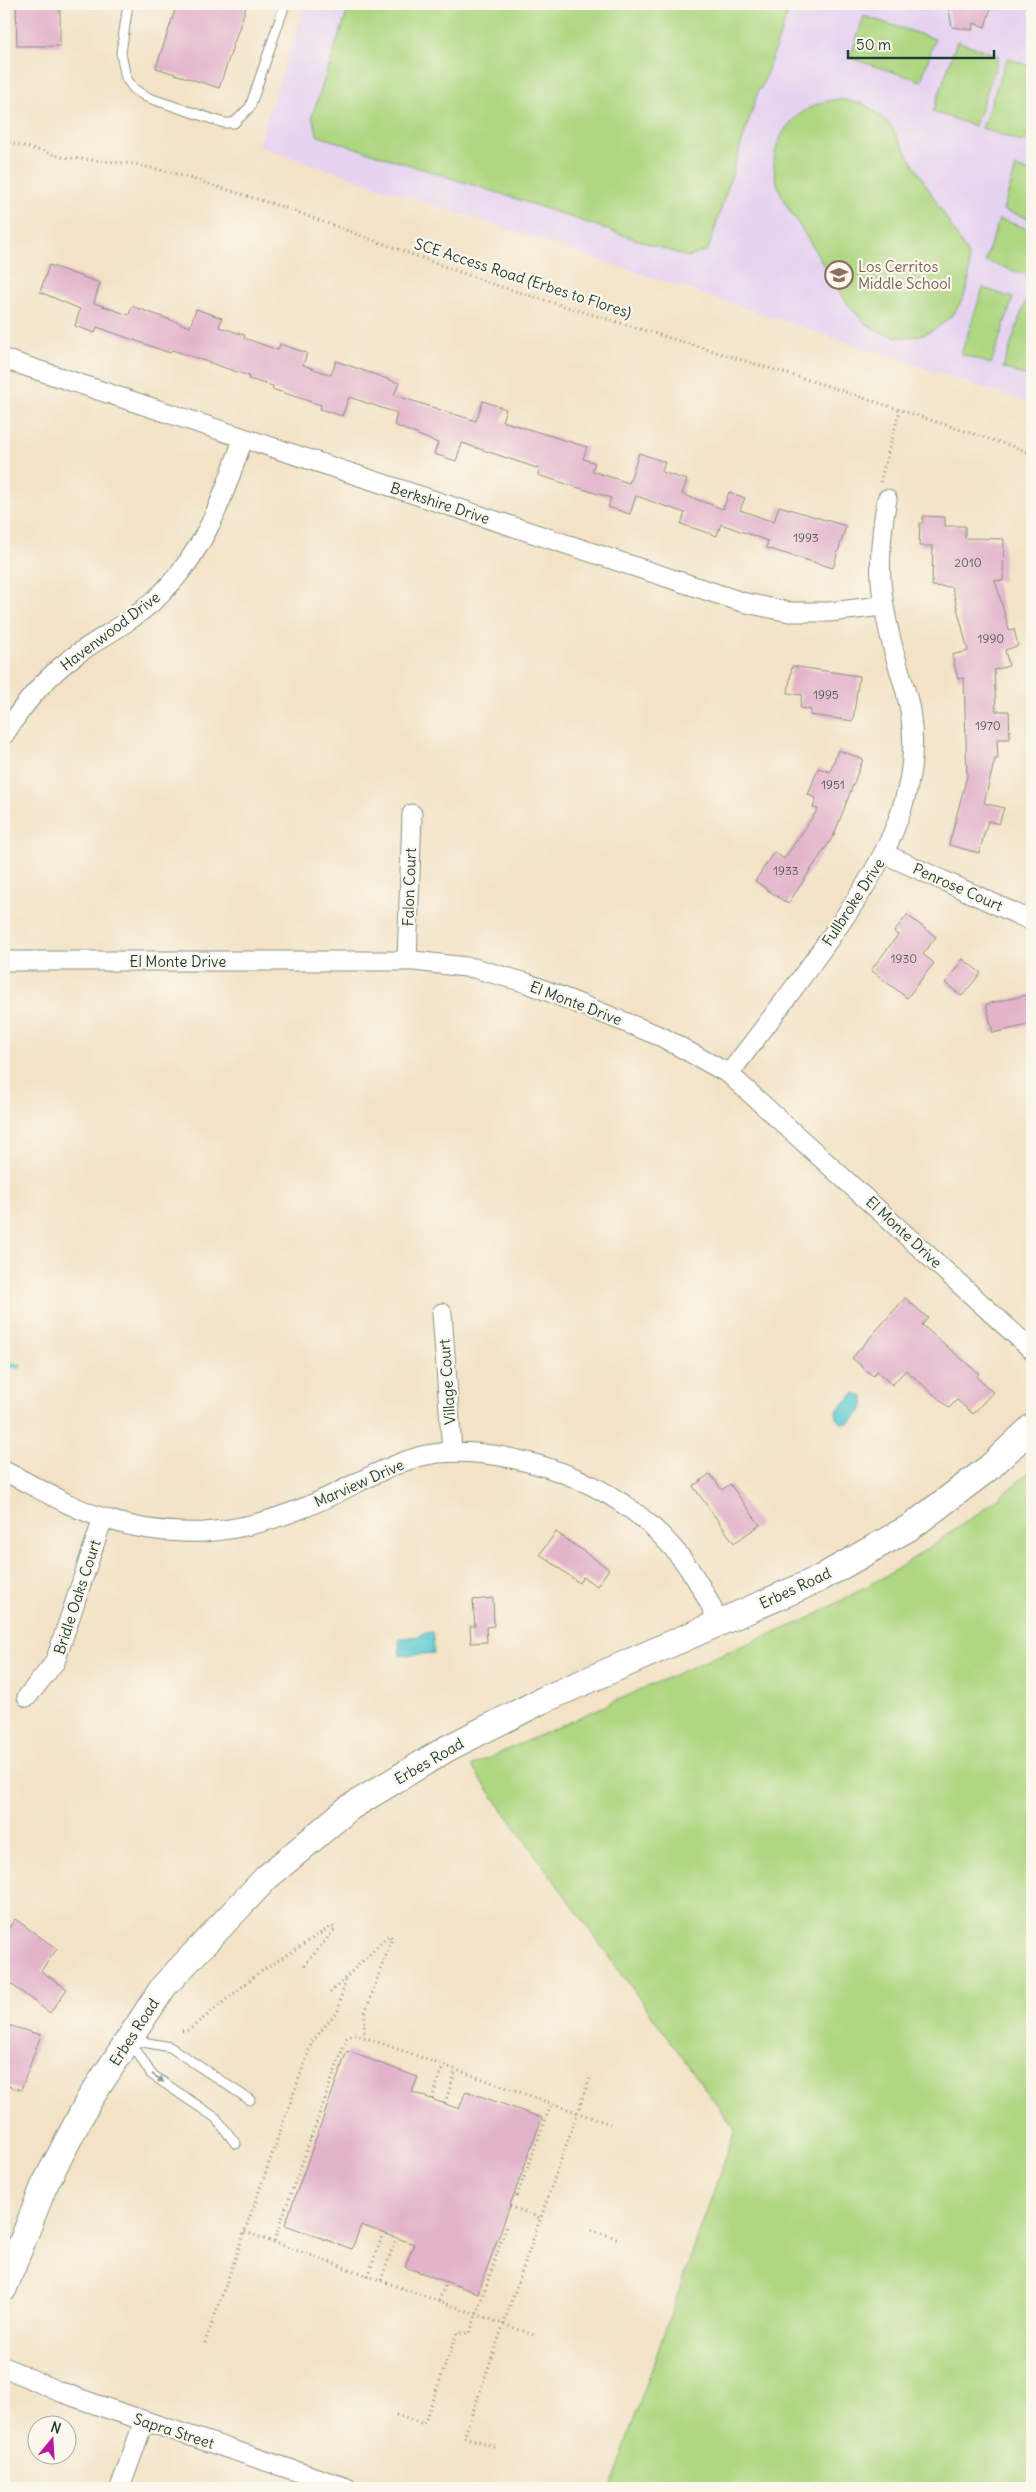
<svg xmlns="http://www.w3.org/2000/svg" width="1036" height="2492" font-family="Delius,sans-serif">
  <rect width="100%" height="100%" fill="#fbf7ec"/>
  <filter id="ink" filterUnits="userSpaceOnUse"><feTurbulence type="fractalNoise" baseFrequency=".02" numOctaves="2"/><feDisplacementMap in="SourceGraphic" scale="10" xChannelSelector="R" yChannelSelector="G"/><feConvolveMatrix kernelMatrix="1 2 1 2 8 2 1 2 1" color-interpolation-filters="sRGB"/></filter>
  <filter id="wash" filterUnits="userSpaceOnUse"><feTurbulence type="fractalNoise" baseFrequency=".0096" numOctaves="4" result="noise"/><feDisplacementMap in="SourceGraphic" scale="20" xChannelSelector="R" yChannelSelector="G"/><feGaussianBlur stdDeviation="1.12" result="paint"/><feColorMatrix in="noise" values="0 0 0 0 0 0 0 0 0 0 0 0 0 0 0 0 0 1.4 0 .05"/><feComposite in="paint" operator="in"/></filter>
  <g filter="url(#wash)">
    <rect width="100%" height="100%" fill="#f3e2c6"/>
    <!-- built -->
    <path fill="#e5d3f1" d="M 305,4 L 1032,4 L 1032,404 L 258,146 Z"/>
    <!-- green -->
    <path fill="#afd782" stroke="#678a5b" d="M 350,4 L 791,4 L 761,89 L 759,88 L 708,250 L 688,257 L 508,196 L 318,136 L 312,116 Z
      M 864,16 L 935,39 L 921,81 L 850,58 Z
      M 957,41 L 999,56 L 975,126 L 933,112 Z
      M 1007,58 L 1032,67 L 1032,120 L 1024,143 L 982,128 Z
      M 840,99 L 866,105 L 889,123 L 967,253 C 973,275 967,298 951,316 C 939,328 926,336 908,337 C 858,339 838,288 816,252 C 804,231 786,209 778,186 C 762,142 797,102 840,99 Z
      M 1016,167 L 1032,173 L 1032,219 L 1003,210 Z
      M 999,219 L 1032,230 L 1032,277 L 985,261 Z
      M 983,288 L 1013,298 L 991,364 L 961,354 Z
      M 1025,302 L 1032,305 L 1032,378 L 1003,368 Z
      M 1032,1470 L 1032,2488 L 610,2488 L 735,2130 L 471,1766 L 707,1660 L 806,1620 L 896,1570 L 986,1508 Z"/>
    <!-- water -->
    <path fill="#5ccad0" stroke="#3e8482" d="M 854,1393 L 863,1396 C 869,1406 857,1416 849,1423 L 841,1423 L 837,1419 L 836,1411 Z
      M 433,1632 L 434,1653 L 400,1656 L 399,1638 L 422,1636 L 422,1633 Z"/>
    <g fill="none" stroke-linecap="round" stroke-linejoin="round">
      <!-- stream -->
      <path stroke="#5ccad0" stroke-width="5.5" d="M 4,1364 L 19,1366"/>
    </g>
    <g id="blocks">
      <!-- building -->
      <path fill="#e2b3cb" d="M 16,4 L 60,4 L 60,46 L 17,46 Z
        M 177,4 L 247,4 L 219,88 L 156,68 Z
        M 948,4 L 992,4 L 985,27 L 974,23 L 972,30 L 952,27 Z
        M 49,265 L 100,283 L 94,303 L 129,315 L 132,306 L 190,327 L 196,309 L 222,318 L 219,327 L 245,335 L 244,338 L 278,350 L 280,344 L 307,353 L 303,365 L 331,375 L 336,361 L 399,383 L 394,395 L 476,421 L 483,401 L 506,409 L 502,421 L 587,447 L 583,459 L 595,463 L 592,471 L 629,483 L 639,453 L 665,462 L 662,472 L 687,480 L 682,494 L 723,509 L 729,492 L 745,498 L 740,510 L 774,522 L 779,506 L 846,526 L 833,568 L 766,548 L 768,541 L 721,524 L 717,536 L 681,524 L 685,513 L 636,496 L 630,514 L 608,507 L 611,498 L 538,475 L 540,469 L 462,443 L 456,461 L 434,454 L 438,443 L 394,425 L 397,413 L 349,397 L 342,416 L 320,409 L 321,405 L 272,389 L 273,386 L 248,379 L 249,376 L 172,350 L 170,353 L 97,327 L 95,333 L 75,326 L 80,309 L 40,292 Z
        M 923,516 L 945,517 L 945,526 L 965,526 L 965,538 L 1004,539 L 1003,581 L 995,580 L 1009,630 L 1014,629 L 1018,646 L 1005,650 L 1009,666 L 994,670 L 996,711 L 1009,711 L 1010,739 L 997,739 L 998,759 L 995,759 L 984,803 L 1004,808 L 999,824 L 988,821 L 979,853 L 949,845 L 967,776 L 964,678 L 958,679 L 952,655 L 968,651 L 952,587 L 932,586 L 933,546 L 919,546 L 920,523 L 923,523 Z
        M 792,666 L 859,676 L 853,721 L 810,715 L 811,710 L 800,708 L 802,695 L 788,693 Z
        M 838,750 L 863,759 L 834,835 L 788,904 L 755,881 L 774,852 L 784,859 L 818,809 L 813,808 L 816,798 L 808,795 L 818,768 L 830,772 Z
        M 907,915 L 936,937 L 923,954 L 934,963 L 907,998 L 871,970 L 898,935 L 894,932 Z
        M 963,959 L 981,973 L 962,996 L 945,983 Z
        M 1032,994 L 1032,1024 L 993,1033 L 986,1004 Z
        M 905,1298 L 928,1318 L 922,1325 L 979,1374 L 976,1377 L 993,1392 L 973,1414 L 957,1400 L 949,1408 L 906,1370 L 892,1385 L 877,1371 L 873,1376 L 852,1358 Z
        M 710,1474 L 722,1490 L 730,1484 L 760,1525 L 734,1543 L 693,1486 Z
        M 556,1532 L 609,1569 L 597,1586 L 583,1577 L 579,1583 L 540,1554 Z
        M 493,1598 L 494,1626 L 486,1627 L 487,1642 L 471,1643 L 470,1626 L 475,1626 L 473,1600 Z
        M 15,1919 L 57,1949 L 41,1971 L 67,1989 L 50,2013 L 4,1979 L 4,1935 Z
        M 4,2024 L 41,2035 L 21,2090 L 4,2085 Z
        M 347,2051 L 418,2077 L 412,2092 L 459,2109 L 466,2091 L 542,2118 L 478,2293 L 405,2267 L 414,2244 L 361,2225 L 352,2249 L 285,2225 Z"/>
    </g>
  </g>
  <g filter="url(#ink)">
    <use href="#blocks" fill-opacity="0" stroke="#89907d" stroke-width="1"/>
    <g fill="none" stroke-linecap="round" stroke-linejoin="round">
      <defs>
        <path id="service" d="M 128,4 L 121,53 L 126,78 L 134,89 L 146,97 L 224,123 L 234,123 L 250,107 L 285,4
          M 132,2040 L 170,2047 L 250,2100
          M 131,2042 L 151,2074 L 216,2118 L 236,2144"/>
        <path id="minor" d="M 4,359 L 742,602 L 789,612 L 829,612 L 883,606
          M 4,735 C 24,703 49,673 80,652 C 108,633 139,617 163,592 C 207,547 223,497 243,439
          M 885,854 L 1032,921
          M 4,961 L 414,961 L 474,968 L 527,983 L 662,1037 L 729,1074 L 1032,1350
          M 407,961 L 412,814
          M 729,1074 C 760,1033 791,993 820,952 C 869,884 923,807 911,718 C 909,696 900,674 894,652 C 879,595 876,558 887,499
          M 442,1313 L 452,1451
          M 4,1471 C 37,1487 72,1509 107,1519 C 137,1529 172,1533 204,1532 C 236,1530 273,1520 303,1508 C 342,1493 377,1469 418,1457 C 448,1449 480,1452 510,1458 C 605,1477 681,1531 718,1622
          M 27,1697 L 55,1662 L 103,1518
          M 4,2367 L 58,2391 L 109,2409 L 347,2488
          M 120,2488 L 144,2421"/>
        <path id="secondary" d="M 4,2288 L 44,2186 L 89,2100 L 164,1986 L 266,1878 L 349,1808 L 448,1748 L 543,1700 L 819,1579 L 912,1526 L 990,1467 L 1032,1427"/>
      </defs>
      <!-- service casing -->
      <use href="#service" stroke="#89907d" stroke-width="11"/>
      <!-- minor casing -->
      <use href="#minor" stroke="#89907d" stroke-width="21"/>
      <!-- secondary casing -->
      <use href="#secondary" stroke="#89907d" stroke-width="28"/>
      <!-- path -->
      <path stroke="#89907d" stroke-width="3" stroke-dasharray="1 4" stroke-linecap="butt" d="M 4,141 L 62,157 L 134,164 L 173,173 L 286,208 L 495,285 L 818,383 L 1032,453
        M 880,482 L 900,410
        M 330,1993 L 389,1935 L 392,1938 L 365,2013 L 364,2032 L 362,2036
        M 182,2031 L 189,2030 L 260,1972 L 332,1926 L 335,1929 L 303,1967
        M 432,2099 L 443,2066
        M 445,2103 L 456,2070
        M 310,2138 L 315,2140
        M 517,2196 L 551,2104
        M 592,2230 L 619,2239
        M 245,2232 L 534,2335
        M 274,2241 L 347,2037 L 355,2034 L 610,2124
        M 368,2276 L 383,2233
        M 381,2280 L 396,2238
        M 439,2301 L 446,2282
        M 205,2343 L 312,2042 L 338,2010 L 346,1977
        M 396,2415 L 424,2424 L 457,2333 L 470,2333 L 507,2224
        M 494,2446 L 464,2437 L 590,2077"/>
      <!-- service -->
      <use href="#service" stroke="#fff" stroke-width="9"/>
      <!-- minor -->
      <use href="#minor" stroke="#fff" stroke-width="19"/>
      <!-- secondary -->
      <use href="#secondary" stroke="#fff" stroke-width="26"/>
      <!-- path-bridge -->
      <path stroke="#89907d" stroke-width="3" stroke-dasharray="1 4" stroke-linecap="butt" d="M 510,2206 L 542,2219"/>
    </g>
    <!-- one-way arrows -->
    <defs><path id="oneway-solid" d="M-6-.8H1V-3.2L6.5 0L1 3.2V.8H-6Z" transform="scale(1.25)"/></defs>
    <use fill="#8f9e9a" href="#oneway-solid" transform="translate(158 2078) rotate(35)"/>
  </g>
  <!-- icons -->
  <defs>
    <symbol id="school-ring" viewBox="-11 -11 22 22"><circle r="9.5" fill="#fbf7ec" stroke="#8d6e63" stroke-width="1.5"/><path d="M0-5L7-2L0 1L-7-2ZM-4 1L0 2.5L4 1V4Q0 6-4 4Z" fill="#8d6e63"/></symbol>
  </defs>
  <g fill-rule="evenodd">
    <use href="#school-ring" x="823" y="259" width="32" height="32"/>
  </g>
  <g text-anchor="middle" dominant-baseline="central" stroke-width="4.5" stroke-linejoin="round" paint-order="stroke">
    <!-- number labels -->
    <g font-size="12" fill="#505a5a">
      <text x="806" y="537">1993</text>
      <text x="968" y="562">2010</text>
      <text x="991" y="638">1990</text>
      <text x="826" y="694">1995</text>
      <text x="988" y="725">1970</text>
      <text x="833" y="784">1951</text>
      <text x="786" y="870">1933</text>
      <text x="904" y="958">1930</text>
    </g>
    <!-- education labels -->
    <g font-size="15" fill="#785e54" stroke="#fbf7ec" text-anchor="start">
      <text x="858" y="266">Los Cerritos<tspan x="858" dy="17">Middle School</tspan></text>
    </g>
    <!-- street labels -->
    <g font-size="15" fill="#1f3d34" stroke="#fbf7ec">
      <text transform="translate(523 278) rotate(18)">SCE Access Road (Erbes to Flores)</text>
      <text transform="translate(440 503) rotate(18)">Berkshire Drive</text>
      <text transform="translate(110 631) rotate(-37)">Havenwood Drive</text>
      <text transform="translate(409 887) rotate(-88)">Falon Court</text>
      <text transform="translate(958 887) rotate(24)">Penrose Court</text>
      <text transform="translate(853 902) rotate(-57)">Fullbroke Drive</text>
      <text x="178" y="961">El Monte Drive</text>
      <text transform="translate(576 1003) rotate(21)">El Monte Drive</text>
      <text transform="translate(904 1232) rotate(43)">El Monte Drive</text>
      <text transform="translate(447 1382) rotate(-94)">Village Court</text>
      <text transform="translate(359 1483) rotate(-24)">Marview Drive</text>
      <text transform="translate(795 1588) rotate(-25)">Erbes Road</text>
      <text transform="translate(77 1597) rotate(-72)">Bridle Oaks Court</text>
      <text transform="translate(429 1761) rotate(-30)">Erbes Road</text>
      <text transform="translate(134 2032) rotate(-57)">Erbes Road</text>
      <text transform="translate(174 2431) rotate(18)">Sapra Street</text>
    </g>
  </g>
  <!-- margin -->
  <rect width="1036" height="2492" fill="none" stroke="#fbf7ec" stroke-width="20"/>
  <!-- north arrow -->
  <g transform="translate(52 2440) rotate(18)"><circle r="24" fill="#fbf7ec" stroke="#a3ada2"/>
  <path d="M0-4L9 19L0 12L-9 19Z" fill="#b5179e"/>
  <text y="-8" font-size="14" font-weight="bold" text-anchor="middle" fill="#1f3d34">N</text>
  </g>
  <!-- scale -->
  <path d="M848 50v8h146v-8" fill="none" stroke="#1f3d34" stroke-width="2.5"/>
  <text x="856" y="50" font-size="15" fill="#1f3d34" stroke="#fbf7ec" stroke-width="4" paint-order="stroke">50 m</text>
</svg>
